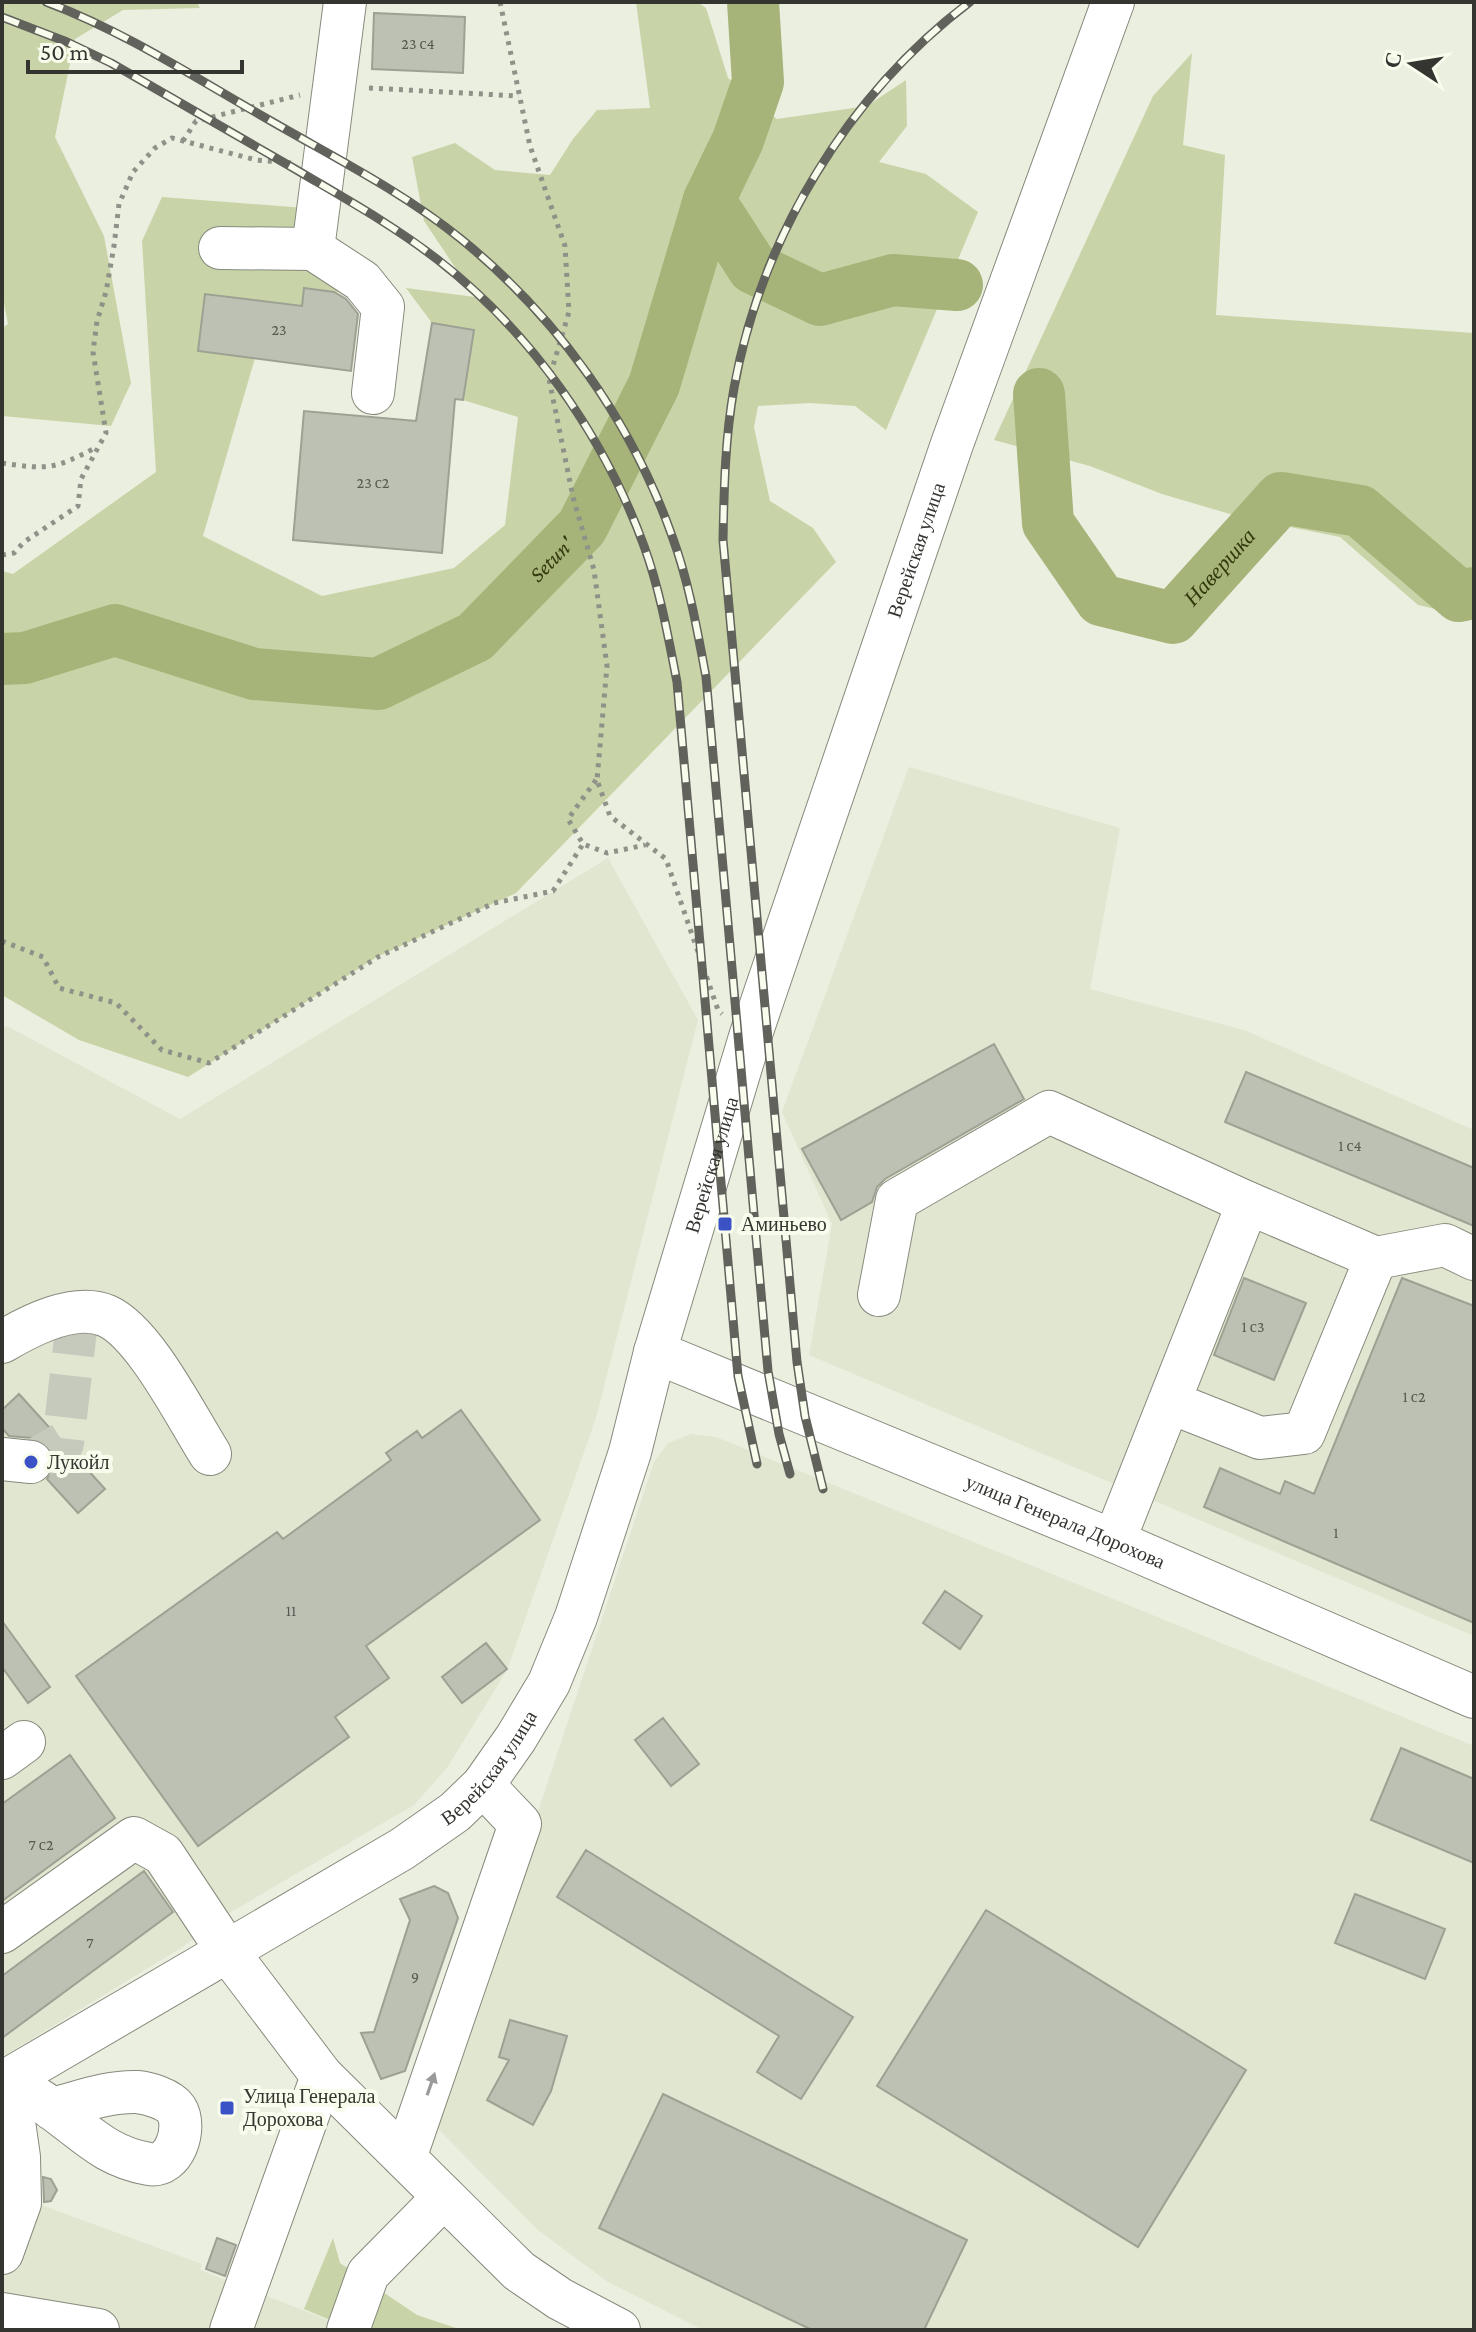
<svg xmlns="http://www.w3.org/2000/svg" width="1476" height="2332" font-family="'Crimson Pro',serif">
  <rect width="100%" height="100%" fill="#ebefe0"/>
  <!-- built -->
  <path fill="#e0e6d0" d="M 909,767 L 1120,828 L 1090,989 L 1244,1030 L 1474,1130 L 1474,1636 L 809,1355 L 832,1224 L 782,1112 Z
    M 608,858 L 698,1020 L 596,1418 L 507,1670 L 447,1768 L 414,1805 L 226,1915 L 181,1948 L 2,2057 L 2,1029 L 7,1026 L 180,1119 Z
    M 691,1434 L 716,1437 L 1474,1746 L 1474,2330 L 703,2330 L 608,2282 L 538,2230 L 434,2125 L 654,1462 L 668,1443 Z
    M 2,2197 L 33,2202 L 202,2264 L 200,2270 L 354,2330 L 2,2330 Z"/>
  <!-- green -->
  <path fill="#c8d4a7" d="M 2,2 L 197,2 L 200,8 L 123,10 L 75,39 L 55,137 L 104,236 L 131,383 L 111,426 L 2,416 L 2,328 L 8,324 L 2,293 Z
    M 636,2 L 698,2 L 706,8 L 728,78 L 777,119 L 867,106 L 906,80 L 907,126 L 879,162 L 926,174 L 978,212 L 886,430 L 855,406 L 810,403 L 758,406 L 754,427 L 770,501 L 813,528 L 836,562 L 516,893 L 377,957 L 188,1077 L 79,1040 L 2,995 L 2,571 L 13,574 L 156,472 L 142,241 L 162,197 L 318,209 L 361,295 L 304,288 L 302,306 L 205,294 L 255,358 L 203,536 L 322,596 L 454,568 L 505,525 L 518,417 L 463,400 L 474,330 L 432,323 L 406,288 L 475,297 L 424,221 L 412,157 L 455,143 L 495,170 L 550,175 L 573,139 L 597,110 L 650,108 Z
    M 1192,53 L 1183,145 L 1225,155 L 1216,315 L 1474,333 L 1474,618 L 1418,605 L 1340,537 L 1240,517 L 1162,494 L 1090,466 L 994,440 L 1153,96 Z
    M 333,2238 L 340,2263 L 417,2315 L 462,2330 L 354,2330 L 304,2309 Z"/>
  <g fill="none" stroke-linecap="round" stroke-linejoin="round">
    <!-- river -->
    <g stroke="#a6b479" stroke-width="52">
      <path d="M 709,200 L 753,268 L 820,300 L 893,280 L 957,285"/>
      <path id="s1" d="M 1039,394 L 1048,523 L 1101,600 L 1173,618 L 1281,498 L 1360,511 L 1459,596 L 1474,593"/>
      <path id="s2" d="M 2,659 L 25,658 L 115,630 L 254,674 L 378,684 L 475,637 L 582,527 L 654,385 L 709,200 L 738,140 L 758,82 L 753,2"/>
    </g>
  </g>
  <!-- building -->
  <path fill="#bdc1b3" stroke="#9da193" stroke-width="2" d="M 374,13 L 465,17 L 463,73 L 372,69 Z
    M 304,288 L 334,292 L 346,299 L 358,314 L 351,371 L 198,351 L 205,294 L 302,306 Z
    M 432,323 L 474,330 L 463,400 L 455,399 L 442,553 L 293,540 L 304,411 L 416,421 Z
    M 994,1044 L 1024,1099 L 885,1179 L 877,1187 L 872,1202 L 841,1220 L 802,1149 Z
    M 1246,1072 L 1474,1168 L 1474,1226 L 1225,1122 Z
    M 1244,1278 L 1306,1303 L 1274,1380 L 1214,1355 Z
    M 1402,1278 L 1474,1306 L 1474,1623 L 1204,1507 L 1220,1468 L 1280,1494 L 1285,1481 L 1314,1494 Z
    M 19,1394 L 105,1489 L 78,1513 L 47,1479 L 55,1464 L 53,1453 L 46,1443 L 33,1438 L 9,1436 L 2,1428 L 2,1410 Z
    M 461,1410 L 540,1520 L 366,1646 L 389,1678 L 335,1717 L 349,1737 L 198,1846 L 76,1676 L 277,1532 L 283,1539 L 391,1460 L 386,1453 L 417,1431 L 422,1438 Z
    M 945,1591 L 982,1616 L 960,1649 L 923,1623 Z
    M 2,1621 L 50,1687 L 28,1703 L 2,1667 Z
    M 486,1643 L 507,1669 L 462,1703 L 442,1677 Z
    M 663,1718 L 699,1764 L 671,1786 L 635,1740 Z
    M 1401,1748 L 1474,1779 L 1474,1863 L 1371,1820 Z
    M 70,1755 L 115,1818 L 2,1901 L 2,1804 Z
    M 586,1850 L 853,2017 L 801,2099 L 757,2072 L 779,2036 L 557,1897 Z
    M 144,1871 L 173,1912 L 2,2038 L 2,1976 Z
    M 434,1886 L 448,1893 L 458,1918 L 405,2071 L 381,2079 L 361,2033 L 374,2032 L 410,1920 L 400,1899 Z
    M 1355,1894 L 1445,1929 L 1425,1979 L 1335,1943 Z
    M 986,1910 L 1246,2070 L 1138,2247 L 877,2086 Z
    M 510,2020 L 567,2036 L 551,2091 L 533,2125 L 487,2100 L 509,2060 L 499,2057 Z
    M 663,2094 L 967,2240 L 924,2330 L 812,2330 L 599,2228 Z
    M 43,2177 L 51,2179 L 57,2190 L 51,2201 L 44,2202 Z
    M 217,2238 L 236,2245 L 225,2276 L 206,2269 Z"/>
  <g fill="none" stroke-linecap="round" stroke-linejoin="round">
    <!-- minor-tunnel -->
    <path stroke="#c6cabd" stroke-width="42" stroke-dasharray="42 21" stroke-linecap="butt" d="M 31,1462 L 63,1443 L 78,1312"/>
    <defs>
      <g id="minor">
        <path d="M 345,2 L 313,249 L 362,281 L 383,307 L 373,393"/>
        <path d="M 220,248 L 313,249"/>
        <path d="M 1376,1258 L 1445,1245 L 1474,1259"/>
        <path d="M 879,1295 L 897,1200 L 1049,1112 L 1248,1203"/>
        <path d="M 2,1342 C 29,1326 75,1302 107,1316 C 145,1333 187,1418 210,1454"/>
        <path id="s3" d="M 655,1352 L 1114,1541 L 1474,1697"/>
        <path d="M 2,1459 L 31,1462"/>
        <path d="M 1114,1541 L 1248,1203 L 1376,1258 L 1304,1433 L 1260,1438 L 1169,1402"/>
        <path d="M 2,1758 L 24,1742"/>
        <path d="M 2,1932 L 134,1838 L 163,1854 L 228,1952 L 322,2076 L 519,2271 L 560,2299 L 619,2330"/>
        <path d="M 8,2080 C 23,2090 39,2099 54,2110 C 87,2134 107,2157 149,2164 C 174,2169 188,2128 176,2109 C 169,2099 148,2093 137,2092 C 108,2091 80,2102 52,2109"/>
        <path id="s4" d="M 2,2083 L 402,1849 L 455,1812 L 483,1785 L 516,1738 L 549,1683 L 576,1617 L 630,1452 L 655,1352 L 750,1037 L 952,444 L 1113,2"/>
        <path d="M 405,2158 L 520,1824 L 483,1785"/>
        <path d="M 2,2253 L 20,2203 L 19,2157 L 8,2080"/>
        <path d="M 2,2314 L 98,2330"/>
        <path d="M 231,2330 L 322,2076"/>
        <path d="M 348,2330 L 368,2274 L 444,2197"/>
      </g>
    </defs>
    <!-- minor casing -->
    <use href="#minor" stroke="#868a7c" stroke-width="44"/>
    <!-- path -->
    <path stroke="#8f9288" stroke-width="5" stroke-dasharray="4 6" stroke-linecap="butt" d="M 500,2 L 530,146 L 565,246 L 569,312 L 549,379 L 573,497 L 594,570 L 607,666 L 597,780 L 610,816 L 666,859 L 718,1010 L 722,1014
      M 369,88 L 519,96
      M 183,141 L 196,121 L 300,95
      M 2,463 C 47,470 55,469 95,448
      M 2,555 L 14,553 L 24,542 L 78,506 L 81,479 L 106,433 L 93,352 L 97,321 L 106,292 L 114,246 L 119,204 L 133,172 L 155,148 L 172,138 L 256,160 L 291,163
      M 596,780 L 568,819 L 583,844 L 607,853 L 645,845
      M 2,941 L 43,957 L 59,988 L 116,1003 L 162,1050 L 209,1063 L 378,957 L 494,903 L 553,891 L 583,844"/>
    <!-- minor -->
    <use href="#minor" stroke="#fff" stroke-width="42"/>
    <defs>
      <path id="rail" d="M 46,2 C 126,32 197,79 271,121 C 335,158 403,192 461,239 C 556,316 631,420 672,536 C 689,582 697,629 706,677 L 768,1371 L 779,1434 L 790,1474
        M 2,17 L 67,42 L 111,63 C 172,98 234,134 295,169 C 344,198 393,225 438,260 C 531,332 604,436 644,546 C 660,590 668,636 677,682 L 738,1376 L 757,1464
        M 823,1489 L 805,1416 L 797,1362 L 723,540 C 724,489 725,439 734,388 C 761,238 848,94 970,2"/>
    </defs>
    <!-- rail casing -->
    <use href="#rail" stroke="#61625b" stroke-width="9"/>
    <!-- rail -->
    <use href="#rail" stroke="#f8fced" stroke-width="6" stroke-dasharray="18" stroke-linecap="butt"/>
  </g>
  <!-- one-way arrows -->
  <defs><path id="oneway-solid" d="M-6-.8H1V-3.2L6.5 0L1 3.2V.8H-6Z" transform="scale(2)"/></defs>
  <use fill="#9a9a98" href="#oneway-solid" transform="translate(431 2084) rotate(-71)"/>
  <!-- markers -->
  <g fill="#3a52c5" stroke="#f8fced" stroke-width="3">
    <rect x="717" y="1216" width="16" height="16" rx="4"/>
    <circle cx="31" cy="1462" r="8"/>
    <rect x="219" y="2100" width="16" height="16" rx="4"/>
  </g>
  <g text-anchor="middle" dominant-baseline="central" stroke-width="8" stroke-linejoin="round" paint-order="stroke">
    <!-- number labels -->
    <g font-size="16" fill="#565851">
      <text x="418" y="43">23 с4</text>
      <text x="279" y="329">23</text>
      <text x="373" y="482">23 с2</text>
      <text x="1350" y="1145">1 с4</text>
      <text x="1253" y="1326">1 с3</text>
      <text x="1414" y="1396">1 с2</text>
      <text x="1336" y="1532">1</text>
      <text x="291" y="1610">11</text>
      <text x="41" y="1844">7 с2</text>
      <text x="90" y="1942">7</text>
      <text x="415" y="1976">9</text>
    </g>
    <!-- street labels -->
    <g font-size="20" fill="#343530" stroke="#f8fced">
      <text stroke="none"><textPath href="#s4" startOffset="1880">Верейская улица</textPath></text>
      <text stroke="none"><textPath href="#s4" startOffset="1232">Верейская улица</textPath></text>
      <text stroke="none"><textPath href="#s3" startOffset="444">улица Генерала Дорохова</textPath></text>
      <text stroke="none"><textPath href="#s4" startOffset="584">Верейская улица</textPath></text>
    </g>
    <!-- poi labels -->
    <g font-size="20" fill="#343530" stroke="#f8fced" text-anchor="start">
      <text x="741" y="1224">Аминьево</text>
      <text x="47" y="1462">Лукойл</text>
      <text x="243" y="2096">Улица Генерала<tspan x="243" dy="23">Дорохова</tspan></text>
    </g>
    <!-- water labels -->
    <g font-size="22" font-style="italic" fill="#323a0d" stroke="#f8fced">
      <text stroke="none"><textPath href="#s2" startOffset="604">Setun'</textPath></text>
      <text stroke="none"><textPath href="#s1" startOffset="366">Навершка</textPath></text>
    </g>
  </g>
  <!-- border -->
  <rect width="1476" height="2332" fill="none" stroke="#343530" stroke-width="8"/>
  <!-- north arrow -->
  <g transform="translate(1412 64) rotate(282)" stroke="#f8fced" stroke-width="6" paint-order="stroke">
  <path d="M0-6L14 30L0 20L-14 30Z" fill="#343530"/>
  <text y="-12" font-size="22" font-weight="bold" text-anchor="middle" fill="#343530">С</text>
  </g>
  <!-- scale -->
  <path d="M28 60v12h214v-12" fill="none" stroke="#343530" stroke-width="4"/>
  <text x="40" y="60" font-size="24" fill="#343530" stroke="#f8fced" stroke-width="6" paint-order="stroke">50 m</text>
</svg>
